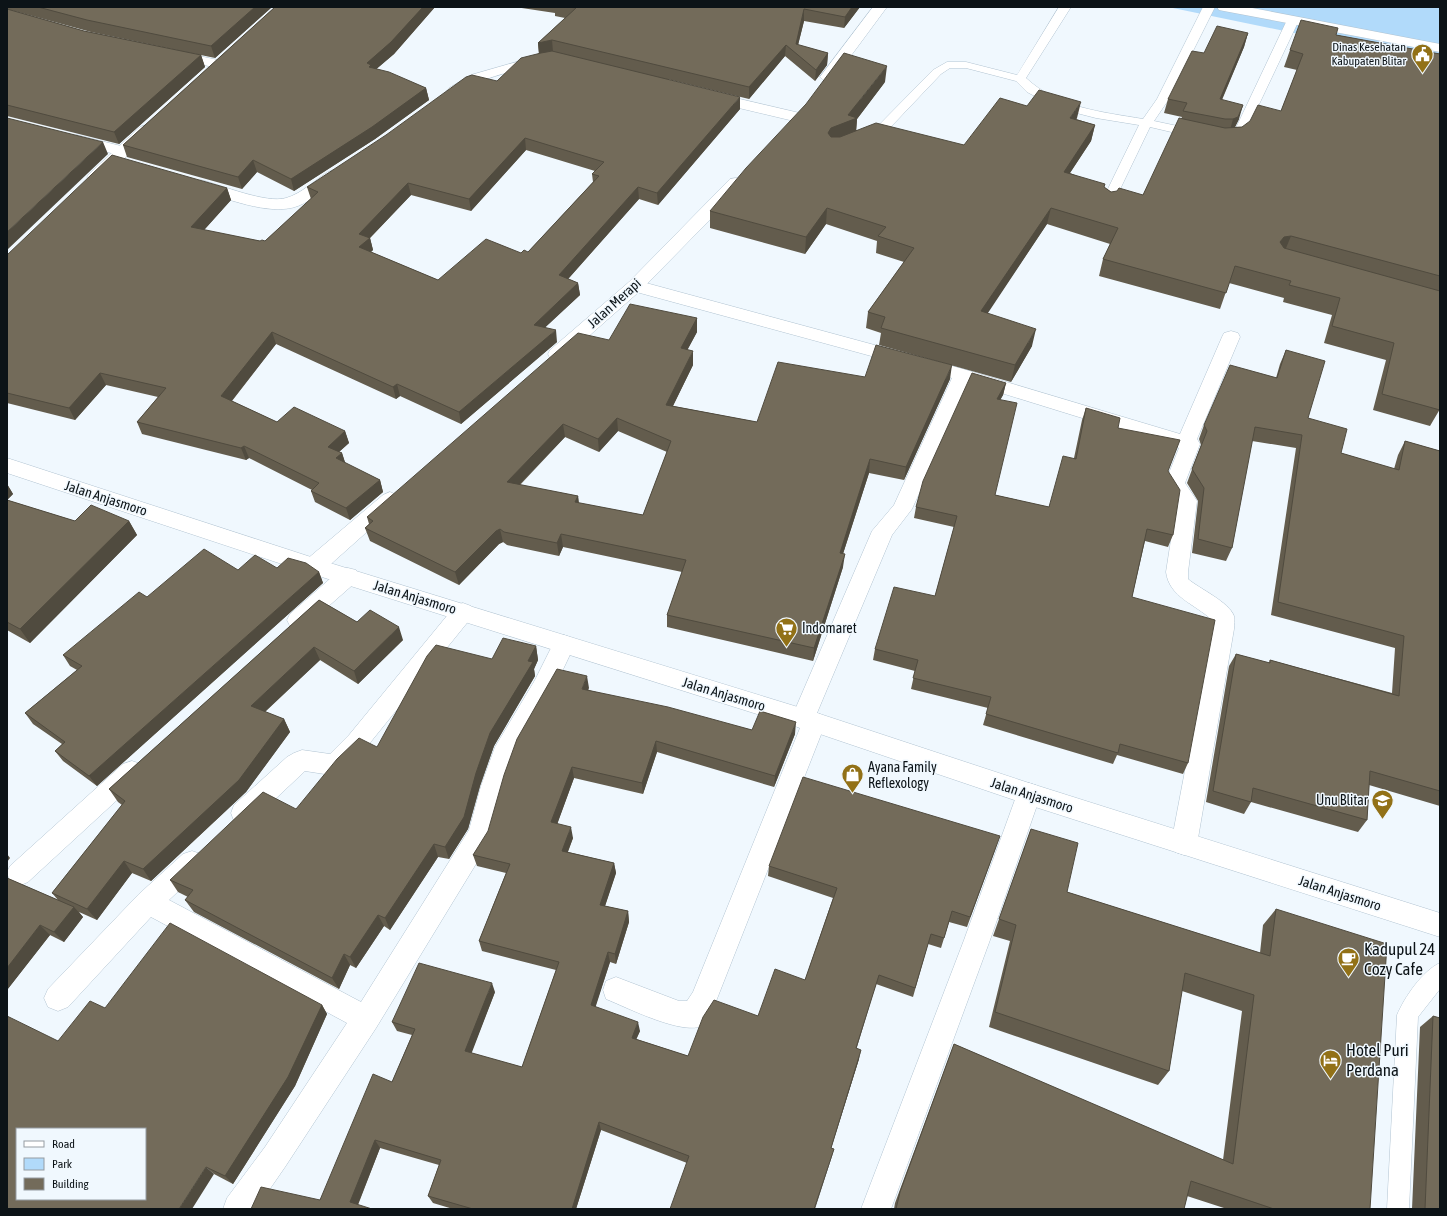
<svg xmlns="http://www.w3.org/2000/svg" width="1447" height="1216" font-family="'Asap Condensed',sans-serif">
  <rect width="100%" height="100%" fill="#f0f8fe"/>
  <!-- green -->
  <path fill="#b1dafa" d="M 1168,7 L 1440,7 L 1440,63 Z"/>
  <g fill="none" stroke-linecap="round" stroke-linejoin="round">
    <defs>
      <path id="lane" d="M 1059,7 L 1071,7 L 1026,78 C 1058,108 1102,112 1143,119 L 1157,99 L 1203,7 L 1215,7 L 1169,99 L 1154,121 L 1201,131 L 1203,134 L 1197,138 L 1150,127 L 1112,206 L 1107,207 L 1101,203 L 1139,125 L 1096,118 L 1057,108 L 1027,92 L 1016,81 L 966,68 L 950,68 L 941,74 L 885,133 L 866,140 L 860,136 L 862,133 L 877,127 L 933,70 L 947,62 L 966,62 L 1017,75 Z
        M 1293,17 L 1299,20 L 1245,134 L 1236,142 L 1222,142 L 1220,139 L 1222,136 L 1229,135 L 1234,132 L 1287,20 Z
        M 1440,963 L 1440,989 L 1418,1017 L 1409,1209 L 1387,1209 L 1397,1015 C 1404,998 1423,970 1440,963 Z"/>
      <path id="street" d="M 175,51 L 223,61 L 225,64 L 223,67 L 218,68 L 170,58 L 168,55 L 170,52 Z
        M 541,55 L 546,56 L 548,59 L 546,62 C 528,68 496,74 480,82 C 470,88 460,97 449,94 L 446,91 L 449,88 L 471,75 Z
        M 710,92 L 804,114 L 806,117 L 804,120 L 798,122 L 705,100 L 702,97 L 705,94 Z
        M 77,135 L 129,148 L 131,151 L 129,154 L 123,156 L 71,143 L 69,140 L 71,137 Z
        M 334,170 L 340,172 L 342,175 L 340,178 C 326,187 313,200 298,206 C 269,217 224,197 195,189 L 193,185 L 195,181 L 201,180 C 221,185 267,204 286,198 C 301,194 315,180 328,172 Z
        M 635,280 L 963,369 L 1180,434 L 1222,337 L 1224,333 L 1231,331 L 1238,333 L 1240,337 L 1197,439 L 1200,444 L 1185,483 L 1197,501 L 1188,572 L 1188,579 C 1200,589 1229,602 1234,616 C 1235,620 1234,625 1234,629 L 1197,844 L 1193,852 L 1184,855 L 1175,852 L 1171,844 L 1212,629 L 1212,620 C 1195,604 1169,597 1166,572 L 1177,501 L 1165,483 L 1179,448 L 969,383 L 912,509 L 892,535 L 817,713 L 822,715 L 826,722 L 713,1009 C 710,1014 707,1022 703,1025 C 685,1037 626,1007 606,999 L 603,990 L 606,981 L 616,977 L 679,1001 L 687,1001 L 693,992 L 800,728 L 795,726 L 791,719 L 872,531 L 894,505 L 952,378 L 629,290 L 626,286 L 629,282 Z
        M 348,568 L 356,570 L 359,576 L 356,582 L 306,626 L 298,629 L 290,626 L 287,620 L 290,614 L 340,570 Z
        M 463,603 L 471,606 L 474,612 L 471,618 L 365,749 L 345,770 L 331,775 L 305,771 L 252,821 L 243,824 L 234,821 L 231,813 L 234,805 L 287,757 L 294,753 L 302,750 L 330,754 L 349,735 L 455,606 Z
        M 564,635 L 572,638 L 575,644 L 552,693 L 518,750 L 505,786 L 490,841 L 376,1028 L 285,1167 L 256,1209 L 223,1209 L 227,1198 L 265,1147 L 347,1023 L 151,917 L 68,1007 L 58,1011 L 48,1007 L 44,998 L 48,989 L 139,894 L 183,854 L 192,851 L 201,854 L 205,862 L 201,870 L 169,900 L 361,1002 L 469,830 L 481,786 L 495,747 L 535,680 L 556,638 Z
        M 132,761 L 141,764 L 144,771 L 141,778 L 28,882 L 19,886 L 10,882 L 7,872 L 10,866 L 123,764 Z
        M 1029,783 L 1038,786 L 1041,794 L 990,940 L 891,1209 L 861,1209 L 964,940 L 1017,794 L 1020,786 Z"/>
      <path id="secondary" d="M 873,7 L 887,7 L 833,80 L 823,80 L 820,77 Z
        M 1217,7 L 1247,7 L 1440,44 L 1440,52 L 1224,11 L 1219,10 Z
        M 736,178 L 742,179 L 744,183 L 742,187 L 641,290 L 564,358 L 557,360 L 550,358 L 548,354 L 550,350 L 629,282 L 730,179 Z
        M 390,492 L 397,495 L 400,500 L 397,505 L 322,572 L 314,574 L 306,572 L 303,566 L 306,560 L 383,495 Z"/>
      <path id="primary" d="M 146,125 L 152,127 L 154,130 L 152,133 L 101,180 L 95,182 L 89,180 L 87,177 L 89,174 L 140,127 Z
        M 7,458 L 317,559 L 814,712 L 1029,783 L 1440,913 L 1440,937 L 1029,805 L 814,732 L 306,572 L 7,473 Z"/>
    </defs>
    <!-- lane casing -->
    <use href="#lane" stroke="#b2c4d2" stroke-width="1"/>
    <!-- street casing -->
    <use href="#street" stroke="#b2c4d2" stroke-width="1"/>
    <!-- secondary casing -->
    <use href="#secondary" stroke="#b2c4d2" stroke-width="1"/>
    <!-- primary casing -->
    <use href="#primary" stroke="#b2c4d2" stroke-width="1"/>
    <!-- lane -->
    <use href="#lane" fill="#fff" fill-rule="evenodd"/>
    <!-- street -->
    <use href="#street" fill="#fff" fill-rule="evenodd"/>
    <!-- secondary -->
    <use href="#secondary" fill="#fff" fill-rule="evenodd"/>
    <!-- primary -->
    <use href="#primary" fill="#fff" fill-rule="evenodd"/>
  </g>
  <!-- wall -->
  <path fill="#635c4d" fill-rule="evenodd" d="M 7,7 L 272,7 L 215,58 L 91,32 L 7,9 Z
    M 275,7 L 435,7 L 394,54 L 376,69 L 426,88 L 429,100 L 375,139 L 294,191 L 257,172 L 242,189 L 127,157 L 123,145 Z
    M 515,7 L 860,7 L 844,28 L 804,21 L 798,45 L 828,53 L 827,65 L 815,81 L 785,56 L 749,99 L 667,79 L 740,109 L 658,205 L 639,199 L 568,279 L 578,283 L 580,295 L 545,327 L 557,342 L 461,424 L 400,396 L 396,399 L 276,344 L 232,401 L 277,422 L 345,431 L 349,443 L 339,452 L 342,453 L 345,463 L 380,480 L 383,492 L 350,520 L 315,502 L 311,491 L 312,490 L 249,458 L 246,460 L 142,434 L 137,422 L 158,397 L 106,385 L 75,420 L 7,403 L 7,255 L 227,188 L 231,200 L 204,230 L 260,241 L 265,241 L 311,199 L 307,187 L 497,81 L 539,53 L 538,43 L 565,18 L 555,16 L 555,13 ZM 526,150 L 595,171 L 592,174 L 593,182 L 528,252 L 521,253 L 438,280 L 371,252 L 373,250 L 370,238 L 411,195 L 471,211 Z
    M 7,9 L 84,31 L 201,55 L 205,67 L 119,144 L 7,116 Z
    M 1248,33 L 1244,47 L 1222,100 L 1239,119 L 1235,127 L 1242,127 L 1281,111 L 1297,70 L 1284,67 L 1290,50 L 1336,35 L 1440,54 L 1440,409 L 1430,426 L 1373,410 L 1386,360 L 1324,343 L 1332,315 L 1283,302 L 1284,298 L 1229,283 L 1220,309 L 1099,276 L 1103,259 L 1110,244 L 1047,224 L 987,313 L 1032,346 L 1011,382 L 879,345 L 881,333 L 866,328 L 868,312 L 904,262 L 876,253 L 877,241 L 826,224 L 805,254 L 710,228 L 710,211 L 885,82 L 857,119 L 856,130 L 964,145 L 1027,106 L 1077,118 L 1076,119 L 1095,125 L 1091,141 L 1070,173 L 1104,187 L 1111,192 L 1143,195 L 1182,117 L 1164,113 L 1168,99 L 1204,53 Z
    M 697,318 L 697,332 L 687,350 L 693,365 L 673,406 L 757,422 L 865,377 L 950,379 L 904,480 L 869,473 L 843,554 L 843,567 L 813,661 L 667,627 L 667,615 L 682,572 L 563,547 L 559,556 L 507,545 L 503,542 L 499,544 L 459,585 L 370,541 L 365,528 L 369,524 L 367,517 L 609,340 ZM 618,431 L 667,452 L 643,515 L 579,503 L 578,496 L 520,485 L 565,437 L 599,452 Z
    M 1286,350 L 1308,418 L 1341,453 L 1394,469 L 1398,455 L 1405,441 L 1440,451 L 1440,806 L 1369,785 L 1367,820 L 1358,832 L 1251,802 L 1244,814 L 1206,802 L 1229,666 L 1236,654 L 1269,663 L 1270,660 L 1392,693 L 1395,648 L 1271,615 L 1296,448 L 1252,441 L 1232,548 L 1226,561 L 1192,553 L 1198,501 L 1187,483 L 1201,445 L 1199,439 L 1204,425 L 1276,378 L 1280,364 Z
    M 1006,383 L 1003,395 L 1000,400 L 995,495 L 1049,507 L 1074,458 L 1082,420 L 1086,408 L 1118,428 L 1168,471 L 1173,535 L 1168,547 L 1145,541 L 1132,597 L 1188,763 L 1183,774 L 1117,755 L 1113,764 L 983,725 L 988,708 L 911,689 L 915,671 L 873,660 L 875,649 L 935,596 L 954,527 L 914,518 L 916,507 Z
    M 7,484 L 13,494 L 7,500 L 75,521 L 129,521 L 137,535 L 30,643 L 7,630 Z
    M 277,568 L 319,572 L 323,583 L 97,786 L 63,761 L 55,751 L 62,744 L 33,724 L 25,713 L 77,670 L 70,666 L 63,655 L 147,597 L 238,570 Z
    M 319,600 L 357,622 L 403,640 L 358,684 L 320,660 L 265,712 L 284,719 L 290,732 L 246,792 L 151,881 L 132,873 L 97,920 L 79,912 L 83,917 L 64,942 L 50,935 L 7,990 L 7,878 L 58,900 L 52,893 L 122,805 L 118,802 L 109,789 Z
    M 536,646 L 538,660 L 534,669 L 535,676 L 494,746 L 480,786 L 468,829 L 449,859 L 438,857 L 390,930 L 384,926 L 356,968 L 350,965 L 339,989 L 194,912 L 185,900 L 188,897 L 178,892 L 170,880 L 296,809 L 492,659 Z
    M 589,688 L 588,690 L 752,730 L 795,734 L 774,787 L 657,752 L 643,794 L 574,778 L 557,824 L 573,838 L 568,852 L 614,863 L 616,873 L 605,906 L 628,911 L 629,922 L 616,964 L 610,962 L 595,1007 L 640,1031 L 636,1039 L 688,1056 L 758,1016 L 805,980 L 833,898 L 768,876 L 769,866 L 996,847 L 967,927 L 949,922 L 941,948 L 928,944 L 913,997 L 876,984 L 856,1048 L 859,1059 L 831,1148 L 832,1156 L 687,1163 L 601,1130 L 576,1209 L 453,1209 L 433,1203 L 428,1196 L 439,1165 L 380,1148 L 358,1205 L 320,1200 L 392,1082 L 412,1035 L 397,1031 L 392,1022 L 495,992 L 471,1053 L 522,1067 L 556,970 L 482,951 L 479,941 L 506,873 L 477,866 L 473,855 Z
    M 1031,829 L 1067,892 L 1260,953 L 1263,925 L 1276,909 L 1370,1209 L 1227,1209 L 1187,1196 L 1184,1209 L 894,1209 L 895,1203 L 954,1044 L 1223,1160 L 1242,1011 L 1182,991 L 1169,1071 L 1158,1085 L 989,1027 L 1010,941 L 993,936 Z
    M 322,1005 L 327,1014 L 295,1086 L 233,1184 L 214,1174 L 58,1041 L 105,1008 Z
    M 1433,1016 L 1440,1209 L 1412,1209 L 1420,1027 Z"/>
  <!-- shaded-wall -->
  <path fill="#504b3f" d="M 255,7 L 272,7 L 215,58 L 211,46 Z
    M 423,7 L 435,7 L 394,54 L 373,72 L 367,63 Z
    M 852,7 L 860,7 L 844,28 L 845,17 Z
    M 804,9 L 804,21 L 796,53 L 796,44 Z
    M 1248,33 L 1244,47 L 1216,113 L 1220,99 Z
    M 552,40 L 553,52 L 539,55 L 538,43 Z
    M 786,45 L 785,56 L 749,99 L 749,87 Z
    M 828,53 L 827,65 L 815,81 L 816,70 Z
    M 201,55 L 205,67 L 119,144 L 114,132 Z
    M 887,66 L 885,82 L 857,119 L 856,134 L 829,145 L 828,133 L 831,128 L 848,115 Z
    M 426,88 L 429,100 L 375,139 L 294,191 L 291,179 Z
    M 740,97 L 740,109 L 658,205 L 657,193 Z
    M 1081,102 L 1077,118 L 1066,134 L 1070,118 Z
    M 1243,105 L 1239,119 L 1233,131 L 1229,134 L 1233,119 Z
    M 1095,125 L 1091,141 L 1060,188 L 1064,172 Z
    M 525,138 L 526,150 L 471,211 L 469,199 Z
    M 103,142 L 108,154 L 7,250 L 7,232 Z
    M 253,160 L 257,172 L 242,189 L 238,177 Z
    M 408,183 L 411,195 L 368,240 L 370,238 L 373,250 L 362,259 L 359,247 L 359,234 Z
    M 638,187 L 639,199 L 561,287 L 559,275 Z
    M 227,188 L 231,200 L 196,239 L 191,227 Z
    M 827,208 L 826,224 L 805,254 L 806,237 Z
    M 1051,208 L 1047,224 L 978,328 L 981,311 Z
    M 1291,236 L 1284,253 L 1280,242 L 1284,237 Z
    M 578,283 L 580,295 L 535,337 L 534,325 Z
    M 697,318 L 697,332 L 681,362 L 681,348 Z
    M 1036,329 L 1032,346 L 1011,382 L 1015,365 Z
    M 556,330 L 557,342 L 461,424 L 459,412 Z
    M 272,332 L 276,344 L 226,408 L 221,396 Z
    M 693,351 L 693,365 L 667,418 L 666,405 Z
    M 952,365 L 950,379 L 904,480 L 906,467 Z
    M 100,373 L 106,385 L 75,420 L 69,408 Z
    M 1006,383 L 1003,395 L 994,411 L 997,399 Z
    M 397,384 L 400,396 L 396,399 L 393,387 Z
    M 617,418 L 618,431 L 599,452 L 598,439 Z
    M 563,424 L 565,437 L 509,495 L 507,482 Z
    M 345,431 L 349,443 L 332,458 L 328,447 Z
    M 244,446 L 249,458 L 246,460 L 241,448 Z
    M 342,453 L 346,465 L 336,458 Z
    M 870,459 L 869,473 L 839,566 L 840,553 Z
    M 380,480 L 383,492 L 350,520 L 346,508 Z
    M 7,484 L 13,494 L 7,500 Z
    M 578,496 L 579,509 L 575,502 Z
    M 129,521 L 137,535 L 30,643 L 20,629 Z
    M 500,529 L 503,542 L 499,544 L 459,585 L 455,572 L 496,531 Z
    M 561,534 L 563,547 L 559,556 L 557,543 Z
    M 845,554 L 843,567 L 813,661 L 814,648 Z
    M 319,572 L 323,583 L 97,786 L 89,776 Z
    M 399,627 L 403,640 L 358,684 L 354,671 Z
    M 536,646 L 538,660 L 534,669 L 535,676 L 494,746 L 480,786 L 468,829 L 449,859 L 445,847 L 476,773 L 490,733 Z
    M 314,647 L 320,660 L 257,719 L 251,706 Z
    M 587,676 L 589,688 L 584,700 L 582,689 Z
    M 284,719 L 290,732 L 246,792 L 151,881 L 143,869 Z
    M 796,722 L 795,734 L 774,787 L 775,776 Z
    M 656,741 L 657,752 L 643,794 L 642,783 Z
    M 572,767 L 574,778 L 554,833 L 551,822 Z
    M 571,827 L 573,838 L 564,861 L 562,851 Z
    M 434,844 L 438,857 L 390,930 L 385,918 Z
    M 7,854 L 10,858 L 7,862 Z
    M 124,861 L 132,873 L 97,920 L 87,909 Z
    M 614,863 L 616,873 L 602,915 L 600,905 Z
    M 74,907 L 83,917 L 64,942 L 54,932 Z
    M 628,911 L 629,922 L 616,964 L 615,954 Z
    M 378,915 L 384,926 L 356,968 L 350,957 Z
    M 40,925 L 50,935 L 7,990 L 7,968 Z
    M 608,952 L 610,962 L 593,1015 L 591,1005 Z
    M 344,954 L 350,965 L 339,989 L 332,978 Z
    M 879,975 L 876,984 L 854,1057 L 856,1048 Z
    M 492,983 L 495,992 L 469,1060 L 465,1051 Z
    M 322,1005 L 327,1014 L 295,1086 L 233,1184 L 225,1176 Z
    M 638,1022 L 640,1031 L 633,1047 L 632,1038 Z
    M 861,1050 L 859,1059 L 829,1155 L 831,1148 Z
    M 599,1122 L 601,1130 L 576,1209 L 572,1209 Z
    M 375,1140 L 380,1148 L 356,1209 L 350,1202 Z
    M 834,1149 L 832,1156 L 815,1209 L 814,1209 Z
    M 206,1167 L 214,1174 L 192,1209 L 179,1209 Z"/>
  <!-- building -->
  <path fill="#736b5a" stroke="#504b3f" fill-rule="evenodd" d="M 38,7 L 255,7 L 211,46 L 87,20 Z
    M 275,7 L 423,7 L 391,42 L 367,63 L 371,65 L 369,67 L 389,72 L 426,88 L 372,127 L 291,179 L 253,160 L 238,177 L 123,145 Z
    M 568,7 L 852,7 L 845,17 L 804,9 L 796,44 L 828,53 L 816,70 L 786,45 L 749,87 L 552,40 L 538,43 L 576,8 Z
    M 7,9 L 84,31 L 201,55 L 114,132 L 7,105 Z
    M 1301,20 L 1338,28 L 1336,35 L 1440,54 L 1440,276 L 1291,236 L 1284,237 L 1280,242 L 1284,248 L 1440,291 L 1440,410 L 1382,394 L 1394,343 L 1332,326 L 1340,298 L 1289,285 L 1291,281 L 1235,266 L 1226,293 L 1103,259 L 1118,228 L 1051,208 L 981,311 L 1036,329 L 1015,365 L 881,328 L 885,317 L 868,312 L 914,248 L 878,236 L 886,227 L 827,208 L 806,237 L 710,211 L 746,168 L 806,104 L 844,53 L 887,66 L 848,115 L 857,118 L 831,128 L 828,133 L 831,137 L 840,137 L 876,123 L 964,145 L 1000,98 L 1027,106 L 1039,90 L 1081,102 L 1070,118 L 1095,125 L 1064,172 L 1105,184 L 1104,187 L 1111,192 L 1117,191 L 1119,188 L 1143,195 L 1179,118 L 1225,128 L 1242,127 L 1250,121 L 1258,105 L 1281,111 L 1303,54 L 1290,50 Z
    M 1217,26 L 1248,33 L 1220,99 L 1243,105 L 1238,117 L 1233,119 L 1225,119 L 1183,111 L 1187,103 L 1168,99 L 1192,51 L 1204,53 Z
    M 552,51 L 740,97 L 657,193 L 638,187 L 559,275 L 578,283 L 534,325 L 556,330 L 459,412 L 397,384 L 393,387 L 272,332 L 221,396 L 277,422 L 294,407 L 345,431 L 328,447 L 342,453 L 336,458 L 380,480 L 346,508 L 311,491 L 319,483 L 244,446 L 241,448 L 137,422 L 166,388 L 100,373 L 69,408 L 7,393 L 7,255 L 112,155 L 227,188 L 191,227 L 260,241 L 262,240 L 265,241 L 318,192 L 307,187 L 386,135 L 466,77 L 472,75 L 497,81 L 521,58 L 541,53 ZM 525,138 L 604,162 L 592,174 L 599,176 L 528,252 L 524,250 L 521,253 L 486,239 L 438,280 L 359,247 L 370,238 L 359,234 L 408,183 L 469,199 Z
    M 7,118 L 103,142 L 7,232 Z
    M 630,304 L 697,318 L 681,348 L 693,351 L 666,405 L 757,422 L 778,362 L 865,377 L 876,345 L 952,365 L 906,467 L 870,459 L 840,553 L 845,554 L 814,648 L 667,615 L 686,560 L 561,534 L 557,543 L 504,532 L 500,529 L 496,531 L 455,572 L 365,528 L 373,521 L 367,517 L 578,333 L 609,340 ZM 617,418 L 671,441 L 643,515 L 575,502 L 578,496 L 507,482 L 563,424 L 598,439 Z
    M 1286,350 L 1325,361 L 1308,418 L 1347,429 L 1341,453 L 1399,470 L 1405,441 L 1440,451 L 1440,791 L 1370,771 L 1367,820 L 1253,788 L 1251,802 L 1213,791 L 1236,654 L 1270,663 L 1270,660 L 1399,696 L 1404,636 L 1278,602 L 1302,435 L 1255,427 L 1232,548 L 1198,539 L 1204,488 L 1192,469 L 1207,431 L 1204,425 L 1230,365 L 1277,378 Z
    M 972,373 L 1006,383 L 997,399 L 1017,403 L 995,495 L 1049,507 L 1063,456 L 1076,459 L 1086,408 L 1120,418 L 1118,428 L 1180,440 L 1168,471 L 1180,490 L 1173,535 L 1147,529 L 1132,597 L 1215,620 L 1188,763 L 1120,744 L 1118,753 L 986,714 L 991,697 L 913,678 L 918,660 L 875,649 L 894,587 L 935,596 L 957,516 L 916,507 L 923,481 Z
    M 7,500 L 75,521 L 91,505 L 129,521 L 20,629 L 7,622 Z
    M 204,549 L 238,570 L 255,555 L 277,568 L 288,558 L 306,563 L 319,572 L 89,776 L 55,751 L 65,742 L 25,713 L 82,666 L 63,655 L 139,592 L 147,597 Z
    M 319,600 L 357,622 L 370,610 L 399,627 L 354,671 L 314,647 L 251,706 L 284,719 L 239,780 L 143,869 L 124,861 L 87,909 L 52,893 L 125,801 L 109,789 Z
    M 503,638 L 536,646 L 528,661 L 533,662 L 490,733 L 476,773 L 464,817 L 445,847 L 434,844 L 385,918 L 378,915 L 350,957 L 344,954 L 332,978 L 185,900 L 193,890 L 170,880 L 263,792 L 296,809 L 337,759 L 359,738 L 377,747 L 427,656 L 436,645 L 492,659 Z
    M 557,669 L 587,676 L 582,689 L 668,707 L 752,730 L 760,711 L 796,722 L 775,776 L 656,741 L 642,783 L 572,767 L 551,822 L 571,827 L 562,851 L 614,863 L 600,905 L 628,911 L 615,954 L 608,952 L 591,1005 L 638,1022 L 632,1038 L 688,1056 L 703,1017 L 714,1000 L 758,1016 L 775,969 L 805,980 L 837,888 L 769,866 L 803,777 L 1000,836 L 970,917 L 952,911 L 944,938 L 931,934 L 915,988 L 879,975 L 856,1048 L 861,1050 L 831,1148 L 834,1149 L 814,1209 L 670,1209 L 689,1156 L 599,1122 L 572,1209 L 473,1209 L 428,1196 L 441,1160 L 375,1140 L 350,1202 L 372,1209 L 251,1209 L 261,1187 L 320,1200 L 373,1074 L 392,1082 L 415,1029 L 392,1022 L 419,963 L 492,983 L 465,1051 L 522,1067 L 559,962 L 479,941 L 510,864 L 473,855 L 488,831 L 504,775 L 517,739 Z
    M 1031,829 L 1078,843 L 1067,892 L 1270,956 L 1276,909 L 1387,944 L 1370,1209 L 1274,1209 L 1191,1181 L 1184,1209 L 896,1209 L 900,1192 L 954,1044 L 1233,1164 L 1254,995 L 1185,973 L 1169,1071 L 995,1012 L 1016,925 L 999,919 Z
    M 7,878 L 74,907 L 54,932 L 40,925 L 7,968 Z
    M 170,923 L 322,1005 L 288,1077 L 225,1176 L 206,1167 L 179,1209 L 7,1209 L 7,1016 L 58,1041 L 90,1001 L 105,1008 ZM 17,1129 L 145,1129 L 145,1199 L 17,1199 Z
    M 1433,1016 L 1440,1018 L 1440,1209 L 1425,1209 Z"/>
  <!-- icons -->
  <defs>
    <symbol id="civic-pin" viewBox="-11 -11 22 30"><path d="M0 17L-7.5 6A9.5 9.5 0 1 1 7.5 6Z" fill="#927117" stroke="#f0f8fe"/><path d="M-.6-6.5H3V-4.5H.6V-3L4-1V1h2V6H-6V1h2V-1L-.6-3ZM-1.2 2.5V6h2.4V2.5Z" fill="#fff"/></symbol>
    <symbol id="supermarket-pin" viewBox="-11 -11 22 30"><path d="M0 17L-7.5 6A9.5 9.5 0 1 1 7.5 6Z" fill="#927117" stroke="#f0f8fe"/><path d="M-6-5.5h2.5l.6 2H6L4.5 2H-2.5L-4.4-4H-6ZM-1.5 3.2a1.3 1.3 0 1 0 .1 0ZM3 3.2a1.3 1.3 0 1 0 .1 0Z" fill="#fff"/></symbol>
    <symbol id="shop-pin" viewBox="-11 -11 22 30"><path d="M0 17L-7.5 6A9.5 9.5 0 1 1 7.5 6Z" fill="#927117" stroke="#f0f8fe"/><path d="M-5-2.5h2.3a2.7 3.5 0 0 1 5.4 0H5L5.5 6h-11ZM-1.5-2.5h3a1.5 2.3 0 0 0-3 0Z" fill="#fff"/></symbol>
    <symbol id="school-pin" viewBox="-11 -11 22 30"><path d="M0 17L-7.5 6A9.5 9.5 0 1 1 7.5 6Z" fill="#927117" stroke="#f0f8fe"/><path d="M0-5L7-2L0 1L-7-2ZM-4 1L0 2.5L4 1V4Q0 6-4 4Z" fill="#fff"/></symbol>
    <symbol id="cafe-pin" viewBox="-11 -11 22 30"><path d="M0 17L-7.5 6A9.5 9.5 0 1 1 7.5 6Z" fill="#927117" stroke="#f0f8fe"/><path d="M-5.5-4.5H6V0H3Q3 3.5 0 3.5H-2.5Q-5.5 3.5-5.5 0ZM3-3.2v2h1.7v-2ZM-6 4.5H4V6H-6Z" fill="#fff"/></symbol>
    <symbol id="hotel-pin" viewBox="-11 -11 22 30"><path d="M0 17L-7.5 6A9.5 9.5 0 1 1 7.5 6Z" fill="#927117" stroke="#f0f8fe"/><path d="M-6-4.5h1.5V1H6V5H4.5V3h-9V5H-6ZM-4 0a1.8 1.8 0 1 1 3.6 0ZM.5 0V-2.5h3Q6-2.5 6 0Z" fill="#fff"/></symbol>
  </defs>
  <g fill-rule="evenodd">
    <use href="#civic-pin" x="1410" y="42" width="25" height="34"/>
    <use href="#supermarket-pin" x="774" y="616" width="25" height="34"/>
    <use href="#shop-pin" x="840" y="762" width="25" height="34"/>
    <use href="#school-pin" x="1370" y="788" width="25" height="34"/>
    <use href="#cafe-pin" x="1336" y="946" width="25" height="34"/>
    <use href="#hotel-pin" x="1318" y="1048" width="25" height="34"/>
  </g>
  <g text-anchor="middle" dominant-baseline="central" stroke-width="3" stroke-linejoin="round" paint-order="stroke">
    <!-- far-poi labels -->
    <g font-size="12" fill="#0c1317" stroke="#f0f8fe" text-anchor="end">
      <text x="1406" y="47">Dinas Kesehatan<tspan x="1406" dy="14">Kabupaten Blitar</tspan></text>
    </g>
    <!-- street labels -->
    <g font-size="14" fill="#0c1317" stroke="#f0f8fe">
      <text transform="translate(614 303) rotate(-42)">Jalan Merapi</text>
      <text transform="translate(106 498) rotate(18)">Jalan Anjasmoro</text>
      <text transform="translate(415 597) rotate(17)">Jalan Anjasmoro</text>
      <text transform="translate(724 694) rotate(17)">Jalan Anjasmoro</text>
      <text transform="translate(1032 795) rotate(18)">Jalan Anjasmoro</text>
      <text transform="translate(1340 893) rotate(18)">Jalan Anjasmoro</text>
    </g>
    <!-- poi labels -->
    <g font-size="14" fill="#0c1317" stroke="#f0f8fe" text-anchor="start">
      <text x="802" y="628">Indomaret</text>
      <text x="868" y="767">Ayana Family<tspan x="868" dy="16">Reflexology</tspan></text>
      <text x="1368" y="800" text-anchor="end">Unu Blitar</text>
    </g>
    <!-- near-poi labels -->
    <g font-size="17" fill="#0c1317" stroke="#f0f8fe" text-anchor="start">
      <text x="1364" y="949">Kadupul 24<tspan x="1364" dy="20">Cozy Cafe</tspan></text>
      <text x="1346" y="1050">Hotel Puri<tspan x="1346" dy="20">Perdana</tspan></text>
    </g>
  </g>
  <!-- border -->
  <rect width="1447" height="1216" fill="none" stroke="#0c1317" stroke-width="16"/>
  <!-- legend -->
  <rect x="16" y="1128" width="130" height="72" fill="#f0f8fe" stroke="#959ca2"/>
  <rect x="24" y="1141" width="20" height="6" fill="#ffffff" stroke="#959ca2"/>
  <text x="52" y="1148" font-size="12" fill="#0c1317">Road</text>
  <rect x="24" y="1158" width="20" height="12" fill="#b1dafa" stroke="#959ca2"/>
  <text x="52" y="1168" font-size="12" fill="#0c1317">Park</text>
  <rect x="24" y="1178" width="20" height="12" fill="#736b5a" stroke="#959ca2"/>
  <text x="52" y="1188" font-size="12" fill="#0c1317">Building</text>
</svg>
